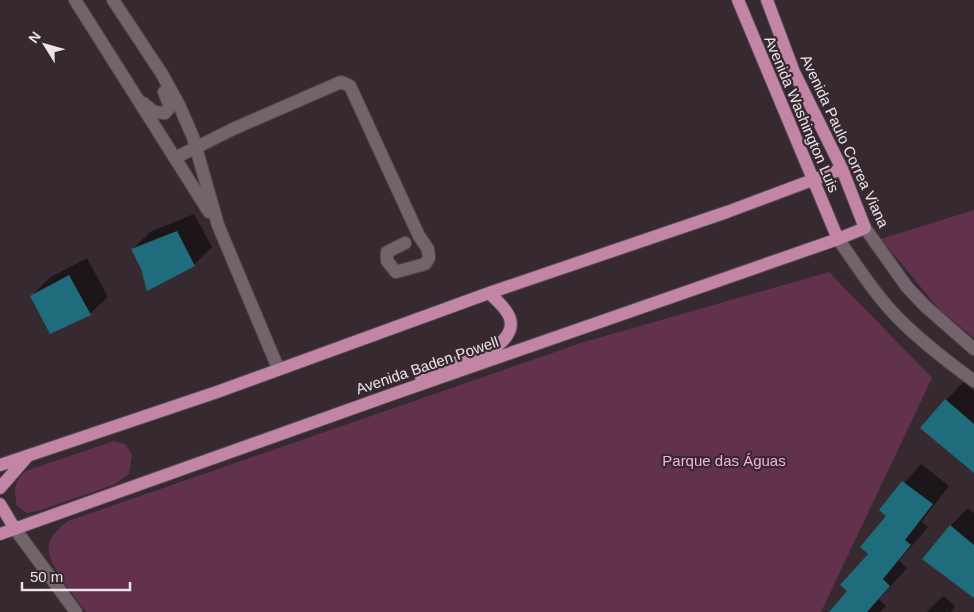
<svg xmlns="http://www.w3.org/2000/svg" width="974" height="612" font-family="Arial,sans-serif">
  <rect width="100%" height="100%" fill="#36292f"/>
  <!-- green -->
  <path fill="#62324c" d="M 974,210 L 974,338 L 939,309 L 881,239 Z
    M 829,272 L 932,378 L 821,612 L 86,612 C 76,597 44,562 49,544 C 52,534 60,527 68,521 L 584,342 Z
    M 114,441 L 125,444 L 132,455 L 129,474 L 113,485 L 38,511 L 27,513 L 17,506 C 14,490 13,482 26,471 Z"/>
  <!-- shadow -->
  <path fill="#0007" d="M 194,214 L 212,247 L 194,265 L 148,289 L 142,268 L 133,249 L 150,232 Z
    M 87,258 L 108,297 L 90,314 L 32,296 L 49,278 Z
    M 964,382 L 974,391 L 974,473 L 946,400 Z
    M 921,464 L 949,486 L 921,522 L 928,527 L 899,561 L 907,568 L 879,599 L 886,606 L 880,612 L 831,612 L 849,591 L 870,554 L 888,516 L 881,510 Z
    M 968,508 L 974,513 L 974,596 L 950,526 Z
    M 943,596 L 955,606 L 951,612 L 927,612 Z"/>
  <!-- building -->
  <path fill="#1f6d7c" d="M 177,231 L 195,266 L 147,291 L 141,269 L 131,249 Z
    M 69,275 L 91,315 L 50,334 L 30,296 Z
    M 945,399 L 974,424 L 974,473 L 920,428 Z
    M 902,481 L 933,504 L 905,540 L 911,545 L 883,579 L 890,586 L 867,612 L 829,612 L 847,591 L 840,585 L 868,554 L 860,547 L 886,516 L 879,510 Z
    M 950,525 L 974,545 L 974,598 L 922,559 Z"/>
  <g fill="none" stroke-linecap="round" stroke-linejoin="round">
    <defs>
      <path id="minor" d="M 175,158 L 233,129 L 341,82 L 350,86 L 419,236 L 428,249 L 429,258 L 425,264 L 396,272 L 387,261 L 387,252 L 405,243
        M 15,529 L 76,612"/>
      <path id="tertiary" d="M 75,0 L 209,212
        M 113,0 L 162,74 L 179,105 L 193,137 L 218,225 L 278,368
        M 143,103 L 154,112 L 165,113 L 170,107 L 164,92
        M 865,228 L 907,287 L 925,306 L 974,349
        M 838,239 C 858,267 876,296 899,319 C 922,342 948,362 974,381"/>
      <path id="primary" d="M 738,0 L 838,239
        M 421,377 L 498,345 C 523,325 507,309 489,293
        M 0,465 L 217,392 L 489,293 L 727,212 L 842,169
        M 0,488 L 26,458
        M 0,504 L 15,529
        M 0,534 L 393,394 L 838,239 L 865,228 L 842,169 L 794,72 L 767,0"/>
    </defs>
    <!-- minor casing -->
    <use href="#minor" stroke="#53494e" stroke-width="14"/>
    <!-- tertiary casing -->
    <use href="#tertiary" stroke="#53494e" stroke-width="14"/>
    <!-- primary casing -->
    <use href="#primary" stroke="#53494e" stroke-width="14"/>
    <!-- minor -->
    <use href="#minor" stroke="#73646b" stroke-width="12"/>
    <!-- tertiary -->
    <use href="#tertiary" stroke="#73646b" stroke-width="12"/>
    <!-- primary -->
    <use href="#primary" stroke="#c385a5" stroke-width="12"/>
  </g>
  <g text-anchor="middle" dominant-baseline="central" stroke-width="4.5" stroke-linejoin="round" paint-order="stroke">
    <!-- street labels -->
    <g font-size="15" fill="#ece4e8" stroke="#36292f">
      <text transform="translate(802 114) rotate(67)">Avenida Washington Luis</text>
      <text transform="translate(845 141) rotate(65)">Avenida Paulo Correa Viana</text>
      <text transform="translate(427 365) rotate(-19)">Avenida Baden Powell</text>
    </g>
    <!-- park labels -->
    <g font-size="15" fill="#f8b1d5" stroke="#36292f">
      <text x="724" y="460">Parque das Águas</text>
    </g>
  </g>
  <!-- north arrow -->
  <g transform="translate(45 45) rotate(307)" stroke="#36292f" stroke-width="4" paint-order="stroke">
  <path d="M0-4L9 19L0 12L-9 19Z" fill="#ece4e8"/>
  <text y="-8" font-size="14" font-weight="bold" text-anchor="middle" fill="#ece4e8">N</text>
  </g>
  <!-- scale -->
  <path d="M22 582v8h108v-8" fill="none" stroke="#ece4e8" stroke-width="2.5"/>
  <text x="30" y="582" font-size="15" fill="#ece4e8" stroke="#36292f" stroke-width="4" paint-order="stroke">50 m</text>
</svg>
